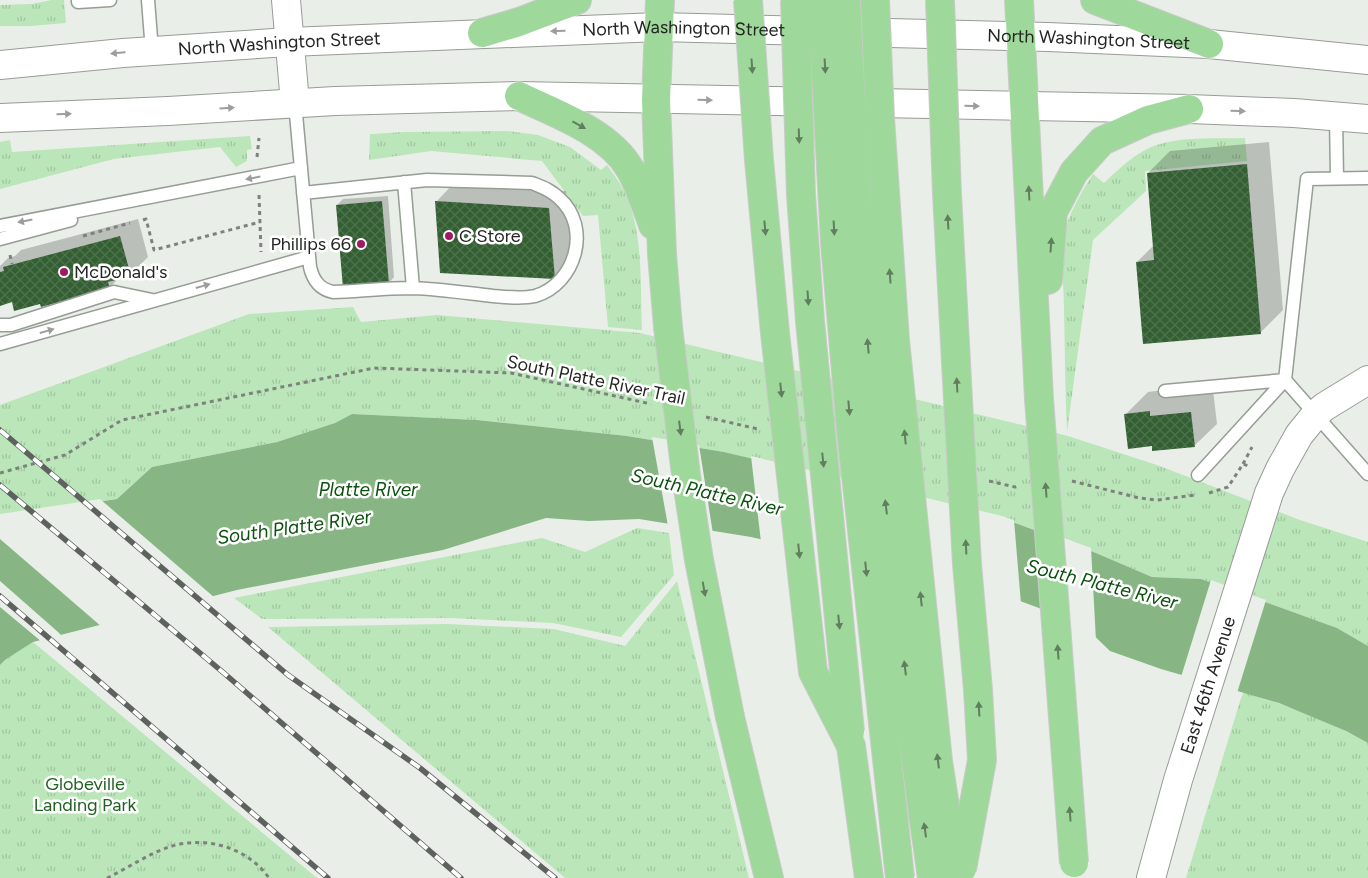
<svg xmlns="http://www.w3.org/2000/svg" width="1368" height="878" font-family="Figtree,sans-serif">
  <defs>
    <pattern id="grass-tufts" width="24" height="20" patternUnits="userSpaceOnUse" patternTransform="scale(1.25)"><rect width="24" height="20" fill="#bbe6b9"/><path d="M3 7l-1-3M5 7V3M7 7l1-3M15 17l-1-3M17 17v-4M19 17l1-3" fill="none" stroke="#a0c59f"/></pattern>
    <pattern id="building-cross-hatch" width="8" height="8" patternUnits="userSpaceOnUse" patternTransform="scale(1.25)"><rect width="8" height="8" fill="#335f32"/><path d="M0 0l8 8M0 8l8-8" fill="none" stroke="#4f724e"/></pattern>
  </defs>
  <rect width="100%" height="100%" fill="#e9efe8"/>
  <!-- grass -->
  <path fill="url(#grass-tufts)" d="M 52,0 L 64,0 L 66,23 L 31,26 L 0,26 L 0,5 L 31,4 Z
    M 508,131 L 538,135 L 570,147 L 601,170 L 607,165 C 613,174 620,182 624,191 C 644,230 640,286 642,330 L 608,327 L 598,215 L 583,216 L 542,161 L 431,151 L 369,160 L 370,134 L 405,132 Z
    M 250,136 L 252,149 L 247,150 L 247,161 L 236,167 L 220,147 L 114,159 L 0,189 L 0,142 L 10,140 L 12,152 Z
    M 1245,138 L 1247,161 L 1145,171 L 1146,191 L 1093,240 L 1067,432 C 1065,391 1065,351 1064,309 C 1064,285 1060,260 1064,236 C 1068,214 1081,193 1093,174 L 1104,183 C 1120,168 1138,150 1160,144 C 1187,136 1217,139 1245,138 Z
    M 353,307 L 361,322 L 437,315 L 640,333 L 1068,436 L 1157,465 L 1300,520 L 1368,542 L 1368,646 L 1337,628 L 1201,579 L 1152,577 L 1096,553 L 1002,518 L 821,478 L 724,452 L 627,436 L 477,420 L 352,414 L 335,423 L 277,442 L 152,467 L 117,499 L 0,517 L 0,405 L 249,314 Z
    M 637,528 L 669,533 L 674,575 L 621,637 L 553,623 L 451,618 L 262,619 L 234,598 L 542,538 L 585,552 Z
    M 677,581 L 749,878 L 565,878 L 268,627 L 447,624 L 554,629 L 625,646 Z
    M 33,642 L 317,878 L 0,878 L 0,665 L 5,660 Z
    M 1244,692 C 1287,705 1329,721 1368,743 L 1368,878 L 1186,878 L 1241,698 Z"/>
  <!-- water -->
  <path fill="#87b684" d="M 352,414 L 477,420 L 627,436 L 724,452 L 1002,518 L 1096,553 L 1152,577 L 1201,579 L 1337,628 L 1368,646 L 1368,743 L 1346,731 L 1279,703 L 1161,669 L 1110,651 L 1082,624 L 1020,601 L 751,537 L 639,519 L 589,521 L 546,518 L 443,550 L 237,590 L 33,642 L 5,660 L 0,665 L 0,517 L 117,499 L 152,467 L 277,442 L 335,423 Z"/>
  <!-- pier -->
  <path fill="#e9efe8" d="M 652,437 L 699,445 L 713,534 L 668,526 Z
    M 751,456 L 1002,516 L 1014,520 L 1021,604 L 761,542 Z
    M 100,499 L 215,598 L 102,627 L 0,539 L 0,514 Z
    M 1037,528 L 1091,548 L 1096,641 L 1081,626 L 1043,612 Z
    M 1211,580 L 1266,600 L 1237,693 L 1181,677 Z
    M 0,581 L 58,632 L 63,637 L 42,642 L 0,607 Z"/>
  <!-- shadow -->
  <path fill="#0003" d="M 1269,142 L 1283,310 L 1261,332 L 1137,262 L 1154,245 L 1148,173 L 1170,151 Z
    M 453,184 L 566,191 L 572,261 L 555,278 L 436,202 Z
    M 388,196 L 394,277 L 389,283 L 337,205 L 343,199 Z
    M 138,219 L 148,257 L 130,275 L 120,277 L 109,288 L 41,303 L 13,301 L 0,304 L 0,266 L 8,258 L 15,256 L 21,250 Z
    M 1172,389 L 1213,390 L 1217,424 L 1194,446 L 1153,445 L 1126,414 L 1148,392 Z"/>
  <!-- building -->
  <path fill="url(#building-cross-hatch)" d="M 1247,164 L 1261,334 L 1143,344 L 1136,262 L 1154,260 L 1147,173 Z
    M 382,201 L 389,284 L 343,288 L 336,205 Z
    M 435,201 L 549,208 L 555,279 L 440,273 Z
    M 120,236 L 131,276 L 108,282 L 110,289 L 41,307 L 40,304 L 14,311 L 12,302 L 0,306 L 0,272 L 4,271 L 3,267 Z
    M 1150,411 L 1150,416 L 1191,412 L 1195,447 L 1152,451 L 1152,446 L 1128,449 L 1124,414 Z"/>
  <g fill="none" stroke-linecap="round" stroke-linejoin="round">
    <defs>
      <path id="service" d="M 78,0 L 78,2 L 110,0
        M 148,0 L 152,51
        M 295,103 L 310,267 C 313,280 319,289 333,292 C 359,291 386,288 413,288 C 439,289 466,293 493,296 C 506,297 521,299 535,296 C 576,284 592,227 559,198 C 551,190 542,187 532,183 L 427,180 L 303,193
        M 1336,116 L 1337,178
        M 404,182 L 413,288
        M 0,226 L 301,168
        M 0,239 L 71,220
        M 0,325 L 11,325 L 114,292 L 152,300
        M 0,344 L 309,257
        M 1285,380 L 1368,474
        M 1165,391 L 1285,380
        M 1198,475 L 1285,380 L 1307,179 L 1368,178"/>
      <g id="tertiary">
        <path d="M 286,0 L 295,103"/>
        <path id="s1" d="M 1151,878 L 1178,780 L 1269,493 L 1280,469 L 1299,435 L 1316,414 L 1324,407 L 1368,380"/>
      </g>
      <g id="secondary">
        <path id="s2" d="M 0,65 L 123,53 L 289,42 L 659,27 L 1048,37 L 1209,44 L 1368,60"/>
        <path d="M 0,118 L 168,111 L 335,101 L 519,96 L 1189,109 L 1294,113 L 1368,119"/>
      </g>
      <path id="motorway" d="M 660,0 L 656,100 L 662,254 L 668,327
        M 1019,0 L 1039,399
        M 1095,0 L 1209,44
        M 482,33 L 519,22 L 577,0
        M 519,96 C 556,114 609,132 630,169 C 640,186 646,206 653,225
        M 1048,280 L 1053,212 L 1074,172 L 1102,141 L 1148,120 L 1189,109
        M 730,717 L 769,878
        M 851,746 L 869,878"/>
    </defs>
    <!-- service casing -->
    <use href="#service" stroke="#969c96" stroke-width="15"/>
    <!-- tertiary casing -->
    <use href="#tertiary" stroke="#969c96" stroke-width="30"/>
    <!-- secondary casing -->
    <use href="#secondary" stroke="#969c96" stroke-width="30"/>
    <!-- motorway casing -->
    <use href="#motorway" stroke="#cacbca" stroke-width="30"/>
    <!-- path -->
    <path stroke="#7e827d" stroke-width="3" stroke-dasharray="4 4" stroke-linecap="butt" d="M 257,157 L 259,138
      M 259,195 L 261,252
      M 143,220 L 146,219 L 154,250 L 260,222
      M 83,236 L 130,223
      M 10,255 L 12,264
      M 706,417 L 758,429
      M 1243,464 L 1252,447
      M 0,473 L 65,455 L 122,420 L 374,368 L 511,373 L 651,404
      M 989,481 L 1015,487 L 1019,486
      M 1072,481 L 1139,498 L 1157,500 L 1196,495
      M 1209,493 L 1228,487 L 1243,464 L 1251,467
      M 107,878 C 128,868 148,854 169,847 C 205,835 247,847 269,878"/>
    <!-- service -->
    <use href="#service" stroke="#fff" stroke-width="12"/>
    <!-- tertiary -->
    <use href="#tertiary" stroke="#fff" stroke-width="28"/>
    <!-- secondary -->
    <use href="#secondary" stroke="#fff" stroke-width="28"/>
    <!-- motorway -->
    <use href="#motorway" stroke="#9fd89b" stroke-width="28"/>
    <defs>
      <path id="rail" d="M 0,430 L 288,675 L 420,768 L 555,878
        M 0,485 L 225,674 L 461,878
        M 0,596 L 328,878"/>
    </defs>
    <!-- rail casing -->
    <use href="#rail" stroke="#5e625e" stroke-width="5.5"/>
    <!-- rail -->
    <use href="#rail" stroke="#fff" stroke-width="4" stroke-dasharray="11" stroke-linecap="butt"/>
    <defs>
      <path id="motorway-bridge" d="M 748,0 L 759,160 L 775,333 L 813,672 L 851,746
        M 795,0 L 801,195 L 810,321 L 850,732
        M 822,0 L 835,243 L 851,430 L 900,878
        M 846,0 C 858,294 891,587 932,878
        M 875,0 L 880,118 L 895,340 L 938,761 L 956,878
        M 940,0 L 947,194 L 960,437 L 967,564 L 978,690 L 982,760 L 962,869
        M 668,327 L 686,475 L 699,560 L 730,717
        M 1039,399 L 1074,863"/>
    </defs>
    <!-- motorway-bridge casing -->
    <use href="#motorway-bridge" stroke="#cacbca" stroke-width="30" stroke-linecap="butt"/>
    <!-- motorway-bridge -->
    <use href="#motorway-bridge" stroke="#9fd89b" stroke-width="28"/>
  </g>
  <!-- one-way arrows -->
  <defs><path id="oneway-solid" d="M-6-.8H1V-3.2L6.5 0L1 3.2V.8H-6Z" transform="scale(1.25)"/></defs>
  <g fill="#9c9d9c">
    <use href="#oneway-solid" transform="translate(558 31) rotate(178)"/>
    <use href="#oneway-solid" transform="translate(118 53) rotate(175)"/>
    <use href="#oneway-solid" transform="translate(705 100) rotate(1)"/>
    <use href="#oneway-solid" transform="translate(972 106) rotate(1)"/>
    <use href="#oneway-solid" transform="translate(227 108) rotate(-3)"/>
    <use href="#oneway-solid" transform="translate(1238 111) rotate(2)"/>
    <use href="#oneway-solid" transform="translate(64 114) rotate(-2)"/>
    <use href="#oneway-solid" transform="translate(253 178) rotate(169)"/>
    <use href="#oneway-solid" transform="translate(25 221) rotate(169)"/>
    <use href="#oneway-solid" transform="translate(203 286) rotate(-16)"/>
    <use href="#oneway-solid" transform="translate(47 331) rotate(-16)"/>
  </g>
  <g fill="#617e5f">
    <use href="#oneway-solid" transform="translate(752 66) rotate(86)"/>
    <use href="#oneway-solid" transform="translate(825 66) rotate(87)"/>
    <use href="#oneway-solid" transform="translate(579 125) rotate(29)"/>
    <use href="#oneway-solid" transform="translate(799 136) rotate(88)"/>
    <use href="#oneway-solid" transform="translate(1029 193) rotate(-93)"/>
    <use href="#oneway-solid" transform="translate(948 222) rotate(-93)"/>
    <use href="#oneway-solid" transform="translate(765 228) rotate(85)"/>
    <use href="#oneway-solid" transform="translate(834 228) rotate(87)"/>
    <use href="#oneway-solid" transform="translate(1051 245) rotate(-86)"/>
    <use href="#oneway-solid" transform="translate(890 276) rotate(-94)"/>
    <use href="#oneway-solid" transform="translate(808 298) rotate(86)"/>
    <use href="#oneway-solid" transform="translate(868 346) rotate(-95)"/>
    <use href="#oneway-solid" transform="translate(957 385) rotate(-93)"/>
    <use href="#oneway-solid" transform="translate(781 390) rotate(84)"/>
    <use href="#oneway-solid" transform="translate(849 408) rotate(85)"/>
    <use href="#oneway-solid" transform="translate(680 428) rotate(83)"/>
    <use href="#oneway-solid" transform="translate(905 437) rotate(-96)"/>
    <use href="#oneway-solid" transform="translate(823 460) rotate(84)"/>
    <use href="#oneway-solid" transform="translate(1046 490) rotate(-94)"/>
    <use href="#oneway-solid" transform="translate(886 507) rotate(-97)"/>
    <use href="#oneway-solid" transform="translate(966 547) rotate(-93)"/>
    <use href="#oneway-solid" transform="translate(799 551) rotate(84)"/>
    <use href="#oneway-solid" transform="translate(866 569) rotate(84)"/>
    <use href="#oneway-solid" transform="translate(704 589) rotate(80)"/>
    <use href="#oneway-solid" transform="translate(921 599) rotate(-96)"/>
    <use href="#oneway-solid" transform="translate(839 622) rotate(84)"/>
    <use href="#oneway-solid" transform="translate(1058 652) rotate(-94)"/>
    <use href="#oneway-solid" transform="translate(905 668) rotate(-97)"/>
    <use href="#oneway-solid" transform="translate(979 709) rotate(-93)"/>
    <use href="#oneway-solid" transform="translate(938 761) rotate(-97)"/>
    <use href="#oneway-solid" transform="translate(1070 814) rotate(-94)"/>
    <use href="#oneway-solid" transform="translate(925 830) rotate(-98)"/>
  </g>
  <!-- markers -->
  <g fill="#a11965" stroke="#fff" stroke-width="2">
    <circle cx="449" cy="236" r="5"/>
    <circle cx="361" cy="244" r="5"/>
    <circle cx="64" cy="272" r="5"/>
  </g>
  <g text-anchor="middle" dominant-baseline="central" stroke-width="5" stroke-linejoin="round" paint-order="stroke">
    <!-- street labels -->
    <g font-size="18" fill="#232523" stroke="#fff">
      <text stroke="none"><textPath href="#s2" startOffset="685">North Washington Street</textPath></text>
      <text stroke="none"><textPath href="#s2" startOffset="1090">North Washington Street</textPath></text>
      <text stroke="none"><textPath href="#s2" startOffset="280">North Washington Street</textPath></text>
      <text transform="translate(596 380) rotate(12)">South Platte River Trail</text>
      <text stroke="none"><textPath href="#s1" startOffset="201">East 46th Avenue</textPath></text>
    </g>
    <!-- poi labels -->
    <g font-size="18" fill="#232523" stroke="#fff" text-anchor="start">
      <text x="459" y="236">C Store</text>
      <text x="351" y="244" text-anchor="end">Phillips 66</text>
      <text x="74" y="272">McDonald's</text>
    </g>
    <!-- park labels -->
    <g font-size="18" fill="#206121" stroke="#fff">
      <text x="85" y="784">Globeville<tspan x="85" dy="21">Landing Park</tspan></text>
    </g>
    <!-- water labels -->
    <g font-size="19" font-style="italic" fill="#0b510e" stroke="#fff">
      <text x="368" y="489">Platte River</text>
      <text transform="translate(707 492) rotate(13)">South Platte River</text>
      <text transform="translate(294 527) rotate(-8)">South Platte River</text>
      <text transform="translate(1102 584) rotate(14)">South Platte River</text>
    </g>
  </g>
</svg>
